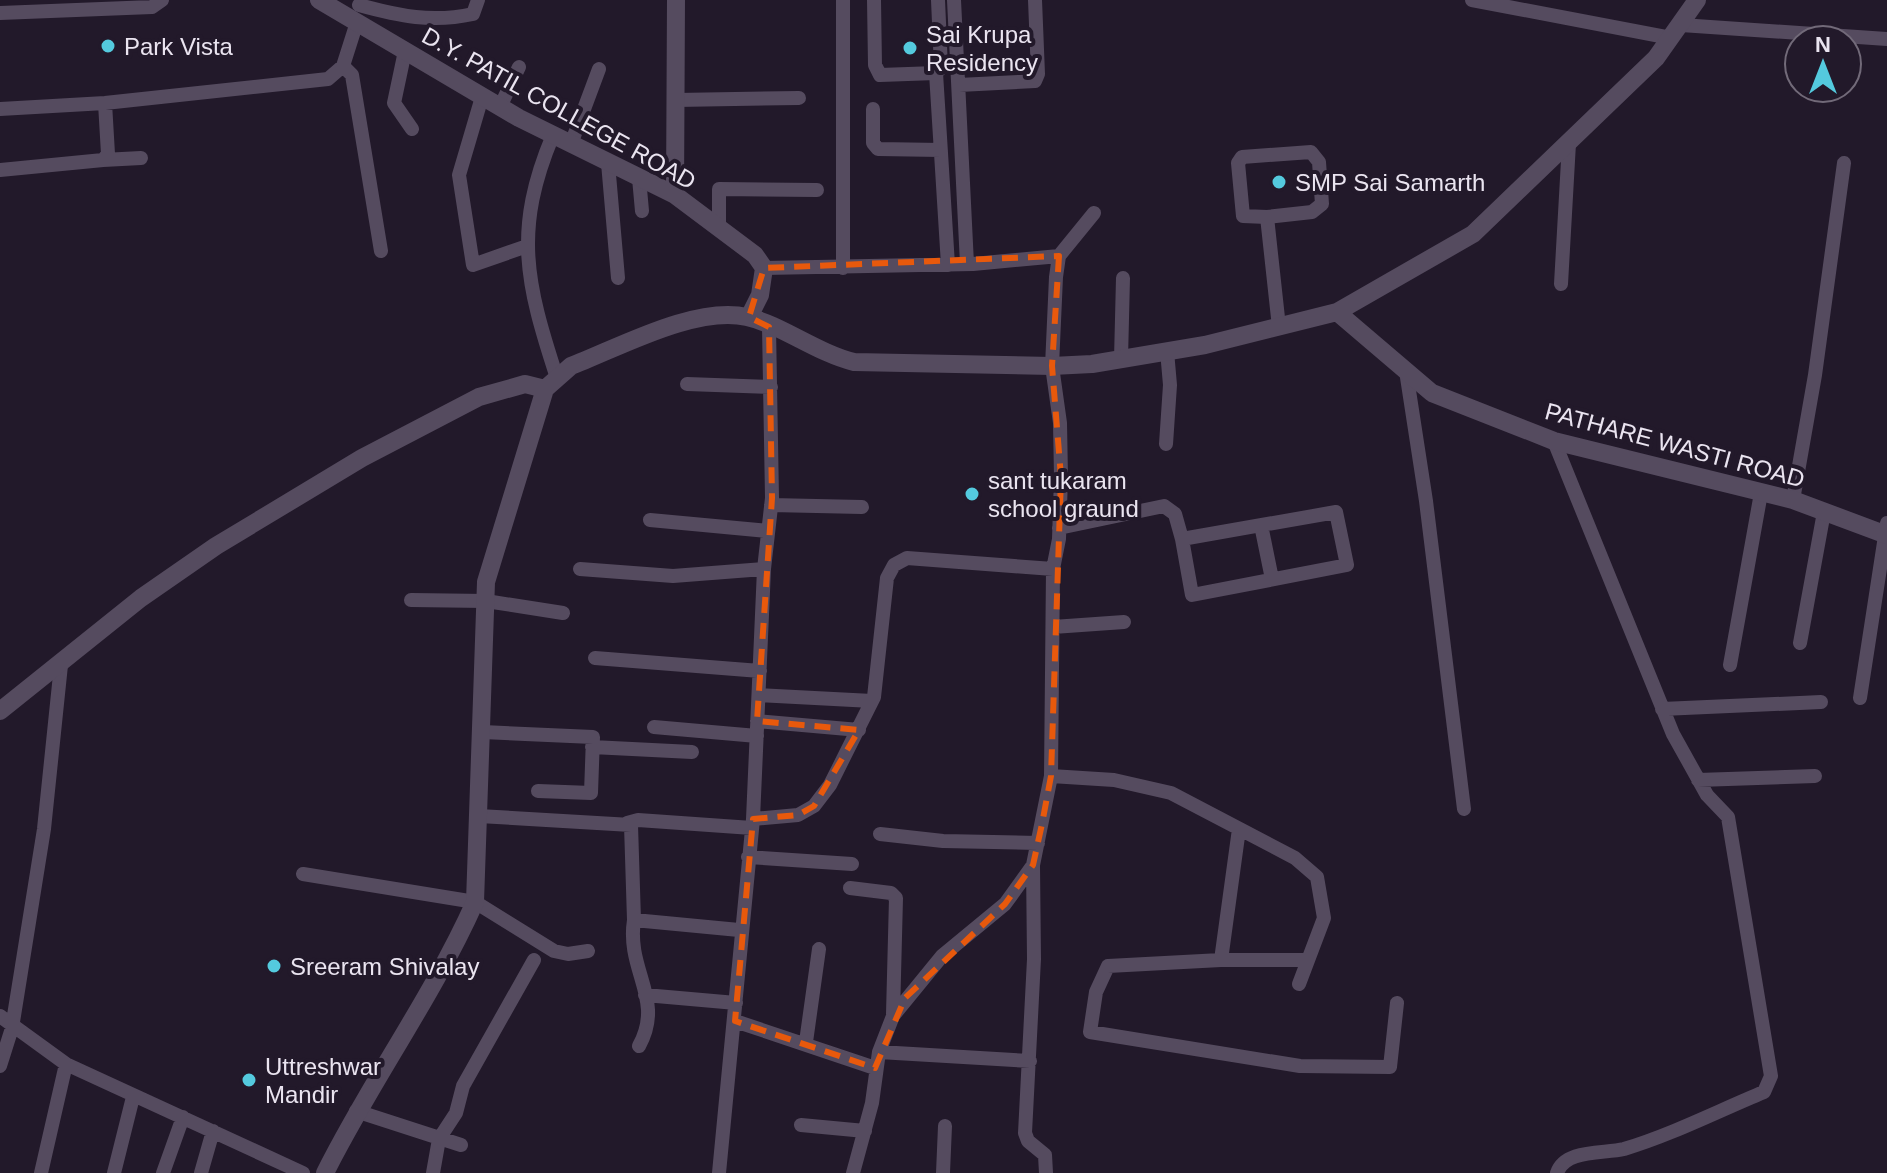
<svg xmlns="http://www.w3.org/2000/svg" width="1887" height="1173" font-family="Helvetica,sans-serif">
  <rect width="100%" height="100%" fill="#22192a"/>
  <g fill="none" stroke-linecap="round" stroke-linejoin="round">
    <!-- minor -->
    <path stroke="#554b5f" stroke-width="14" d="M 874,0 L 875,65 L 880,75 L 936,73 L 941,68 L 938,0
      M 954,0 L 967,264
      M 1472,0 L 1671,38
      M 359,5 C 399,16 432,23 473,14 L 478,0
      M 0,13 L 152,7 L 162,0
      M 1681,25 L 1887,39
      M 405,51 L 394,103 L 412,129
      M 343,66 L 352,75 L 381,251
      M 936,73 L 948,265
      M 959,85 L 1035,81 L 1038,74 L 1035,0
      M 482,97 L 459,175 L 473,265 L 527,246
      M 676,100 L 799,98
      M 500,107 L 519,67
      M 0,109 L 105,103 L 328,79 L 343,66 L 357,22
      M 873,109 L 873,143 L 878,149 L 941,150
      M 553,135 C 513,230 526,283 557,378
      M 571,144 L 599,69
      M 103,160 L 141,158
      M 608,163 L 618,278
      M 0,170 L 103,160 L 108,154 L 105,103
      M 639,178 L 642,211
      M 1267,217 L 1312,212 L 1322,204 L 1319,162 L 1311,152 L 1242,157 L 1238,163 L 1243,216 L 1267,217 L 1279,327
      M 719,228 L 719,189 L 817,190
      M 764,268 L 973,264 L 1059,256
      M 843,268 L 843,0
      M 1561,284 L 1569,143
      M 1121,359 L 1123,278
      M 1406,371 L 1426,501 L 1464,809
      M 687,384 L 771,387
      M 1554,441 L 1673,734 L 1707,795 L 1728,817 L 1771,1076 L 1764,1092 C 1718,1111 1671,1135 1624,1149 C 1603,1154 1565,1149 1557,1173
      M 1166,444 L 1170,385 L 1167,351
      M 1793,500 L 1815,375 L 1844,163
      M 771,505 L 862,507
      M 650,520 L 768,531
      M 1261,525 L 1272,579
      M 1059,528 L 1164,506 L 1175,514 L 1182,539 L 1336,512 L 1347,565 L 1192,595 L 1182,539
      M 580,569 L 673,576 L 764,569
      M 411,600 L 486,601 L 563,613
      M 1053,627 L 1124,622
      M 1800,643 L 1824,512
      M 595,658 L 760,671
      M 1730,665 L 1761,493
      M 759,695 L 872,701
      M 1860,698 L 1887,523
      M 1662,709 L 1821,702
      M 757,721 L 859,730
      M 654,727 L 757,736
      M 483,732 L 593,737 L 591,793 L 538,791
      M 592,747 L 692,752
      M 1051,776 L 1114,780 L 1171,793 L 1295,858 L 1317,877 L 1324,918 L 1299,984
      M 1698,780 L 1815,776
      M 479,816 L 631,825 L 634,920 L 739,930
      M 753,819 L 798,815 L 814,806 L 830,785 L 874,697 L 887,578 L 894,565 L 907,558 L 1053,569
      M 627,823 L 638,820 L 752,828
      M 880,834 L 943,841 L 1038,843
      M 748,857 L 852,864
      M 303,874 L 475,902 L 554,951 L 568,954 L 588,951
      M 850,888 L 891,893 L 896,898 L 893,1014
      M 634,920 C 626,971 665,999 639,1046
      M 1221,960 L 1239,829
      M 1308,960 L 1221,960 L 1108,966 L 1096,992 L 1090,1032 L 1300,1066 L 1390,1067 L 1397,1003
      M 645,995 L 736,1003
      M 0,1016 L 66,1064 L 303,1173
      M 735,1021 L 875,1068
      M 806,1042 L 819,949
      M 879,1052 L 1030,1061
      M 0,1066 L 12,1028 L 44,829 L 61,665
      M 356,1111 L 461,1145
      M 801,1125 L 865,1131
      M 41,1173 L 66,1064
      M 114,1173 L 133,1097
      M 163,1173 L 183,1117
      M 201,1173 L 213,1131
      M 433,1173 L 439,1139 L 456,1113 L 463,1086 L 534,960
      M 719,1173 L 753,819 L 764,569 L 772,498 L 769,327
      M 853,1173 L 872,1103 L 879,1052 L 893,1016 L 942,956 L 1005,904 L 1033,865
      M 943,1173 L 945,1126
      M 1046,1173 L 1045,1155 L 1028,1141 L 1025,1133 L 1034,959 L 1033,865 L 1051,776 L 1053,569 L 1059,539 L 1061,477 L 1060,423 L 1052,366 L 1056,277 L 1059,256 L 1094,213"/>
    <!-- tertiary -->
    <path stroke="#554b5f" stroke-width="18" d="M 319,0 L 519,118 L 675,195 L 755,255 L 764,268 L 760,295 L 749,317
      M 675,195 L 676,0
      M 1337,312 L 1432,393 L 1554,441 L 1793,500 L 1887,535
      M 0,711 L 141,598 L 216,546 L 362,458 L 479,397 L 525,384 L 545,389
      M 325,1173 C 371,1081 433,996 475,902 L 486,582 L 545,389 L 571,366 C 618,348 696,305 747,317 C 780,324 817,353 854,362 L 1052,366 L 1092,364 L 1205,345 L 1337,312 L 1473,234 L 1656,58 L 1697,0"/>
  </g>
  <!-- marked area -->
  <path fill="none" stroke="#e8590c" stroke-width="6" stroke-dasharray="16 10" stroke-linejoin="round" d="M 1059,256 L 1052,366 L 1061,477 L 1051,776 L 1042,824 L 1033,865 L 1005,904 L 905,998 L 875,1068 L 735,1021 L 753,819 L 798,815 L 814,806 L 859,730 L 757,721 L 772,498 L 769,327 L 749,317 L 764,268 Z"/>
  <!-- markers -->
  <g fill="#54cade" stroke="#22192a" stroke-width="3">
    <circle cx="108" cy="46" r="8"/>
    <circle cx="910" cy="48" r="8"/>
    <circle cx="1279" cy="182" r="8"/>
    <circle cx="972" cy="494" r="8"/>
    <circle cx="274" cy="966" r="8"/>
    <circle cx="249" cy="1080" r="8"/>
  </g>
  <g text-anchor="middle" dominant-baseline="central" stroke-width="8" stroke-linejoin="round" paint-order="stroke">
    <!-- poi labels -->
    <g font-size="24" fill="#eae4f0" stroke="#22192a" text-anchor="start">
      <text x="926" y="34">Sai Krupa<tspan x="926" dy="28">Residency</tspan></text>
      <text x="124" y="46">Park Vista</text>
      <text x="1295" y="182">SMP Sai Samarth</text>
      <text x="988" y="480">sant tukaram<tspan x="988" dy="28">school graund</tspan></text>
      <text x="290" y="966">Sreeram Shivalay</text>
      <text x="265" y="1066">Uttreshwar<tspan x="265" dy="28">Mandir</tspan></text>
    </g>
    <!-- street labels -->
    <g font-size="24" fill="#eae4f0" stroke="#22192a">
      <text transform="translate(559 108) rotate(29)">D.Y. PATIL COLLEGE ROAD</text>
      <text transform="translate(1675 445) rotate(15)">PATHARE WASTI ROAD</text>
    </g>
  </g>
  <!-- north arrow -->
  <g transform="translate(1823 64)"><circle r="38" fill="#22192a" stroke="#726a79" stroke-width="2"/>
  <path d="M0-6L14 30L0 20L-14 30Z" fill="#54cade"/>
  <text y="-12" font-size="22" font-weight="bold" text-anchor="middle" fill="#eae4f0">N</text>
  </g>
</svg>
